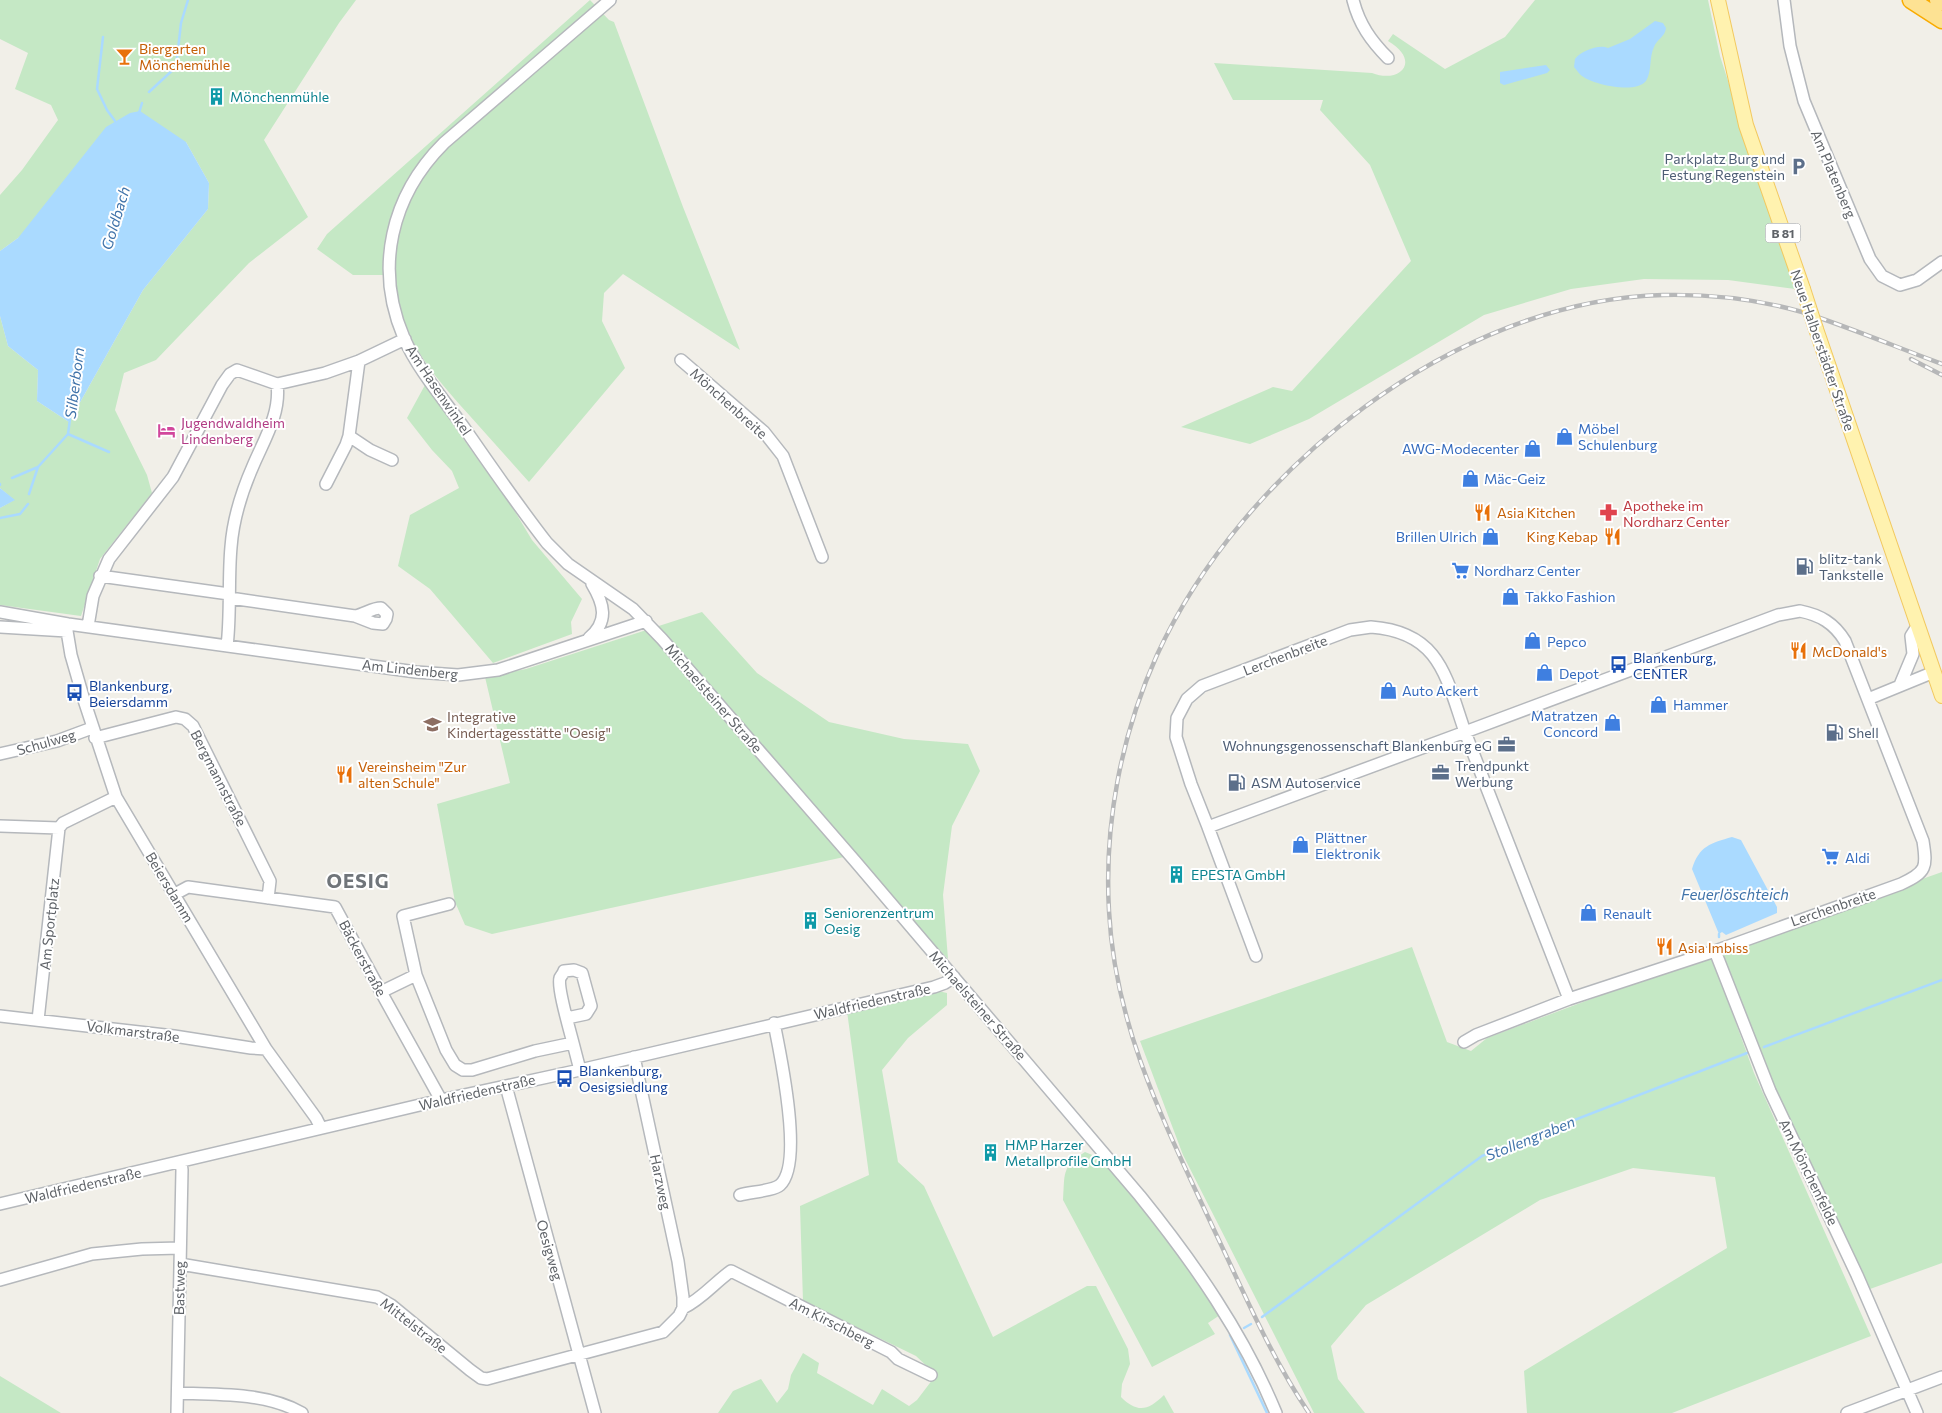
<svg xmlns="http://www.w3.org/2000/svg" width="1942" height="1413" font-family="Commissioner,sans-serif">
  <rect width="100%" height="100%" fill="#f1efe8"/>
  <!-- green -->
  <path fill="#c5e8c5" d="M 0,0 L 356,0 L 339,23 L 264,140 L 308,217 L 249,263 L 156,360 L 124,373 L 115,410 L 147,475 L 152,493 L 100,559 L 81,616 L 0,605 L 0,508 L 14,500 L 0,488 L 0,316 L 8,346 L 38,370 L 37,401 L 69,422 L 143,290 L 208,209 L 209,183 L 186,142 L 18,238 L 0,251 L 0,195 L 22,170 L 58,120 L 51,105 L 15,89 L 28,53 L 0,39 Z
    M 590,0 L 609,20 L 614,22 L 683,207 L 740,350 L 623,274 L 604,293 L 602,321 L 625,368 L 529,482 C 509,460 490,438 470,416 C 430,371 400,339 395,275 L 353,275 L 317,249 L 327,234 Z
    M 1535,0 L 1708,0 L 1720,56 L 1795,289 L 1728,280 L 1644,279 L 1571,289 L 1484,315 L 1309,419 L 1250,444 L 1181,427 L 1273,387 L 1292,391 L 1411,261 L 1370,165 L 1320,110 L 1323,100 L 1233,100 L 1214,63 L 1372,73 C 1400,84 1422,61 1388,41 L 1393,34 L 1445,69 L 1505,37 Z
    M 425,385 L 514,510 L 532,540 L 582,599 L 571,622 L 572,634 L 493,663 L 430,589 L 398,566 L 410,515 L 459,488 L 452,471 L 432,450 L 407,418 Z
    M 702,612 L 757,673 L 829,722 L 904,739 L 968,744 L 980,771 L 952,826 L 943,895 L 948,959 L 856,861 L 844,857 L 492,934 L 465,925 L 455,902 L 437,804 L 510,783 L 485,677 L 526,669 Z
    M 1942,872 L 1942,1263 L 1870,1289 L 1794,1133 L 1719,951 Z
    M 1412,947 L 1447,1042 L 1471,1051 L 1487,1038 L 1711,954 L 1754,1073 L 1871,1336 L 1672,1413 L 1527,1413 L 1524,1371 L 1727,1248 L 1715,1177 L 1633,1168 L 1540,1200 L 1366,1305 L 1331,1346 L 1338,1379 L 1365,1413 L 1314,1413 L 1183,1155 L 1140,1041 Z
    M 938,991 L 947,993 L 947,1005 L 908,1038 L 882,1070 L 898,1162 L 924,1186 L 993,1337 L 1087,1286 L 1096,1286 L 1128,1349 L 1130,1364 L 1122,1384 L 1121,1397 C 1137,1413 1148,1411 1164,1395 L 1174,1413 L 718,1413 L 733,1391 L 761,1379 L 777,1403 L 788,1389 L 791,1375 L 803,1353 L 819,1363 L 817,1373 L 873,1405 L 882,1389 L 909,1406 L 917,1400 L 936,1375 L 916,1356 L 803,1301 L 800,1206 L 869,1175 L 847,1011 Z
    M 1085,1152 L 1102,1159 L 1133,1194 L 1178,1254 L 1220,1315 L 1208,1323 L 1215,1334 L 1152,1367 L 1063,1200 C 1065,1174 1061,1167 1085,1152 Z
    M 0,1376 L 61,1413 L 0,1413 Z"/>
  <!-- water -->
  <path fill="#aadaff" d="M 1655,21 L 1663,23 L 1666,28 C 1665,37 1657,39 1654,47 C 1649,57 1652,72 1646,81 C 1636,94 1594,85 1582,76 C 1579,74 1577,70 1574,67 L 1575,59 C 1581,51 1599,44 1608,48 L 1630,39 Z
    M 1546,65 L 1550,70 L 1547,73 L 1504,85 L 1500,83 L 1500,72 Z
    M 140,111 L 186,142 L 209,183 L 208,209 L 143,290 L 69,422 L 37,401 L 38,370 L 8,346 L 0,316 L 0,251 L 18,238 L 106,127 L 130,113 Z
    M 0,488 L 15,500 L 0,508 Z
    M 1732,837 L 1741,840 L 1777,907 L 1777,913 L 1726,935 L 1722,932 L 1719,934 L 1692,869 C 1699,846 1711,843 1732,837 Z"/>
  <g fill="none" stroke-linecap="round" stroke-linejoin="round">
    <!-- stream -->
    <path stroke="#aadaff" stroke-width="2.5" d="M 103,37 L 97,89 L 107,110 L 115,121
      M 149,92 L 176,67 L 181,23 L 188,0
      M 139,113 L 142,103
      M 68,434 L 109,452
      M 12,478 L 38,467
      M 0,485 L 0,484
      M 29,494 L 38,467 L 68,434 L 70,419
      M 0,518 L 20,514 L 28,504
      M 1719,937 L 1719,934
      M 1764,1047 L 1942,980
      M 1262,1317 L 1482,1156 L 1747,1053
      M 1244,1328 L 1251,1324
      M 1230,1335 L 1267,1413"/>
    <defs>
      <path id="minor" d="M 610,0 L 444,143 C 391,196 374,268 404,338 C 418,370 445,401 465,429 C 492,468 518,506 547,543 L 568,564 L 633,609 L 662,639 L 855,861 L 1140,1196 C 1194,1263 1243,1333 1276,1413
        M 1353,0 C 1359,24 1371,41 1388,58
        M 1784,0 L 1790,46 L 1804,101 L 1870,259 L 1882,276 L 1900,285 L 1917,280 L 1942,262
        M 681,360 L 764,432 L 783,456 L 822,557
        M 359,361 L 349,436 L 370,450 L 392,460
        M 326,484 L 346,445 L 349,436
        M 100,576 L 229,594
        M 230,598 L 355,616 L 373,623 L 383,624 L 386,619 L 387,614 L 381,608 C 372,608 365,614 355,616
        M 1800,611 C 1820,615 1834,623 1845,641 L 1923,841 C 1927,867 1927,872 1901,884 L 1715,951 L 1569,999 L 1465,732 L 1778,615 Z
        M 0,612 L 68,624 L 416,672 L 458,675 L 498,670 L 646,621
        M 68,624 L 67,631 L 71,655 L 84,700 L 116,797 L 266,1049 L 316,1118 L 321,1128
        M 88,626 L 93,596 L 109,559 L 173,477 L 222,385 L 230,374 L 237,370 L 277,384 L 325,373 L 359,361 L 405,339
        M 0,627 L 67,631
        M 1371,627 C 1440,632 1446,677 1465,732 L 1208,827 L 1191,784 L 1176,737 L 1177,718 L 1187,699 L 1202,686 L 1350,630 Z
        M 589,638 C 609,621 604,604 592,584
        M 227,646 C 231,613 228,580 231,547 C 233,520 242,491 253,466 C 264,440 281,413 277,384
        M 1900,685 L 1913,654 L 1911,636 L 1918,625
        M 1868,699 L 1934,672
        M 95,738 L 176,717 L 185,719 L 193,726 L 270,881 L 268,898
        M 0,754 L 57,741 L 92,728
        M 0,826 L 59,828
        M 1208,827 L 1256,956
        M 175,894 L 188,887 L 335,907 L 381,992 L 441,1100
        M 1715,951 L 1770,1091 L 1857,1275 L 1917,1413
        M 416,975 L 446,1050 L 455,1065 L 463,1070 L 472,1070 L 535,1051 L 573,1043 L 580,1070
        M 381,992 L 416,975 L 403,916 L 449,904
        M 0,1016 L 174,1036 L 251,1048 L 266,1049
        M 567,1018 L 586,1014 L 591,1006 L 582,973 L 574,970 L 564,971 C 563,974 561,976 560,978 C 557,987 570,1031 573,1043
        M 38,1020 L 59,828 L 63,823 L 116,797
        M 1464,1042 L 1476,1035 L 1569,999
        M 506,1086 L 595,1413
        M 740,1195 C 750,1192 773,1191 780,1185 C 804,1164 780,1053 774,1023
        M 0,1204 L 441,1100 L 580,1070 L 934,987 L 945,983 L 954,977
        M 180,1264 L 377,1297 L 391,1305 L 470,1370 L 481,1378 L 487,1379 L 663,1332 L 679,1316 L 683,1308 L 683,1297 L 678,1261 L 634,1057
        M 0,1280 L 92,1254 L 142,1249 L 180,1248
        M 683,1308 C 702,1299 714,1283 731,1271 L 891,1352 L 898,1359 L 931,1375
        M 178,1393 C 219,1395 265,1392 302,1413
        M 177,1413 L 182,1170 L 181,1162
        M 1847,1413 L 1942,1377"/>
      <path id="major" d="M 1718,0 L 1746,125 L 1803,289
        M 1816,329 L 1942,696"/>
      <path id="highway" d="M 1911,0 L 1942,20
        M 1938,0 L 1942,2"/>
    </defs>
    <!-- minor casing -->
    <use href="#minor" stroke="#b5b8bc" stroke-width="14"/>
    <!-- major casing -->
    <use href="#major" stroke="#f2c960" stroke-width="16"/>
    <!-- highway casing -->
    <use href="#highway" stroke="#f9ab00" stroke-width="19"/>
    <!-- minor -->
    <use href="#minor" stroke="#fff" stroke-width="11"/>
    <!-- major -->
    <use href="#major" stroke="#fff2af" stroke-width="14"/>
    <!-- highway -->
    <use href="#highway" stroke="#fde293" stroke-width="16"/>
    <defs>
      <path id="rail" d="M 1911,359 L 1942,375
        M 1309,1413 C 1271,1357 1245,1295 1216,1234 C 1167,1128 1115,1030 1109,911 C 1104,824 1121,735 1157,655 C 1242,470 1455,300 1663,295 C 1710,294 1757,299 1802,312 C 1849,327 1896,347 1942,364"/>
    </defs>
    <!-- rail casing -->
    <use href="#rail" stroke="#b6b7b8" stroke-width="4.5"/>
    <!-- rail -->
    <use href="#rail" stroke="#fff" stroke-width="2.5" stroke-dasharray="8" stroke-linecap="butt"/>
    <defs>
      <path id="major-bridge" d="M 1803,289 L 1816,329"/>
    </defs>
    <!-- major-bridge casing -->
    <use href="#major-bridge" stroke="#f2c960" stroke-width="16" stroke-linecap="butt"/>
    <!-- major-bridge -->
    <use href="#major-bridge" stroke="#fff2af" stroke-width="14"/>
  </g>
  <!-- icons -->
  <defs>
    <symbol id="bar-bare" viewBox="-9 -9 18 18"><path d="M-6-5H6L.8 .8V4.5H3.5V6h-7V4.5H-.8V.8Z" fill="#e8710a" stroke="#fff" stroke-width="2.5" paint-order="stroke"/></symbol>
    <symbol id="building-bare" viewBox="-9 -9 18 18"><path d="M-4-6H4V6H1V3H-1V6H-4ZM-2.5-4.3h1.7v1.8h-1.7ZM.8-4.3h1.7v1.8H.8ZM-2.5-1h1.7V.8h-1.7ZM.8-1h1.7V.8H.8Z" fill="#0f9aa8" stroke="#fff" stroke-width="2.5" paint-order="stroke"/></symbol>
    <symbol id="parking-bare" viewBox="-9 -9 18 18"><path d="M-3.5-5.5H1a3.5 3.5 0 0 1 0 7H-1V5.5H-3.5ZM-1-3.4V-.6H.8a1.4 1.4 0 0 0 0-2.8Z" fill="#5c6f8a" stroke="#fff" stroke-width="2.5" paint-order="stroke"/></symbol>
    <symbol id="hotel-bare" viewBox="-9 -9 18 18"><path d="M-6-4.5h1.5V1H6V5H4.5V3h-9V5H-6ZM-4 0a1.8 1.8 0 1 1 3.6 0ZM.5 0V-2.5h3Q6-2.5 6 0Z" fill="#d1479c" stroke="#fff" stroke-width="2.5" paint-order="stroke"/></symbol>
    <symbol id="shop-bare" viewBox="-9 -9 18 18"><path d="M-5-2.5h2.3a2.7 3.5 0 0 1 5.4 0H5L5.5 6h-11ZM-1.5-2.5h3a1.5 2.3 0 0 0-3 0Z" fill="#3f7fe0" stroke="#fff" stroke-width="2.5" paint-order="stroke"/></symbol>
    <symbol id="restaurant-bare" viewBox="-9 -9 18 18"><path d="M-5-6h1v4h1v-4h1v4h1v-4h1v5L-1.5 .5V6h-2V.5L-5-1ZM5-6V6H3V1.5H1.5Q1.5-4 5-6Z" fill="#e8710a" stroke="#fff" stroke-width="2.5" paint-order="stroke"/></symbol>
    <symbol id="pharmacy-bare" viewBox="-9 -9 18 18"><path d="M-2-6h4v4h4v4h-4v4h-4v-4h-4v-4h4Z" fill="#e0444e" stroke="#fff" stroke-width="2.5" paint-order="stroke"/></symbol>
    <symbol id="fuel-bare" viewBox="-9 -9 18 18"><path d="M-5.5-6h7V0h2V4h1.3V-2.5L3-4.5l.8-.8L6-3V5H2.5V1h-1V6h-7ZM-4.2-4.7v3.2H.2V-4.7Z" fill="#5c6f8a" stroke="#fff" stroke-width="2.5" paint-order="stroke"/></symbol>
    <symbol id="supermarket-bare" viewBox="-9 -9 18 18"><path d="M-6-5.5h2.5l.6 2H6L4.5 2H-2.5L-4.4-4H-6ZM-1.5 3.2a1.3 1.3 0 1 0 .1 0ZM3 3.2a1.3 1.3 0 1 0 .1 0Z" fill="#3f7fe0" stroke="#fff" stroke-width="2.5" paint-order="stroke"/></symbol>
    <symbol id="bus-bare" viewBox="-9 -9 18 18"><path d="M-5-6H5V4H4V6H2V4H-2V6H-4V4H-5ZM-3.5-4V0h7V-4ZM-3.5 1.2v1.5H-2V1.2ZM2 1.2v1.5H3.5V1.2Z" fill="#1a4fb4" stroke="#fff" stroke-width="2.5" paint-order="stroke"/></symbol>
    <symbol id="school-bare" viewBox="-9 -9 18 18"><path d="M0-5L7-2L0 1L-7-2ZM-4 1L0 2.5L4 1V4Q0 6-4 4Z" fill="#8d6e63" stroke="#fff" stroke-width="2.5" paint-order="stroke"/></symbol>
    <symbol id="office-bare" viewBox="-9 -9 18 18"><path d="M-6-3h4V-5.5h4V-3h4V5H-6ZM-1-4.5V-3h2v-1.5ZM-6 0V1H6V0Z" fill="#5c6f8a" stroke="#fff" stroke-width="2.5" paint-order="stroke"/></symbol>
  </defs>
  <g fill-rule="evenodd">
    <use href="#bar-bare" x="112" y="44" width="25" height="25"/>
    <use href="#building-bare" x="204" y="84" width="25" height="25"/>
    <use href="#parking-bare" x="1786" y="154" width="25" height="25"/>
    <use href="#hotel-bare" x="154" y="418" width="25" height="25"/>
    <use href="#shop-bare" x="1552" y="424" width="25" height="25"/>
    <use href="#shop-bare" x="1520" y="436" width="25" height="25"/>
    <use href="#shop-bare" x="1458" y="466" width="25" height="25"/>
    <use href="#restaurant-bare" x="1470" y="500" width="25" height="25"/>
    <use href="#pharmacy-bare" x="1596" y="500" width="25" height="25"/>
    <use href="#shop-bare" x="1478" y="524" width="25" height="25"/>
    <use href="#restaurant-bare" x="1600" y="524" width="25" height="25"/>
    <use href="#fuel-bare" x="1792" y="554" width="25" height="25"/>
    <use href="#supermarket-bare" x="1448" y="558" width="25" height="25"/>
    <use href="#shop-bare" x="1498" y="584" width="25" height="25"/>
    <use href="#shop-bare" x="1520" y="628" width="25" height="25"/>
    <use href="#restaurant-bare" x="1786" y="638" width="25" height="25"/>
    <use href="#bus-bare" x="1606" y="652" width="25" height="25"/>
    <use href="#shop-bare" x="1532" y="660" width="25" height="25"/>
    <use href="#shop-bare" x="1376" y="678" width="25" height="25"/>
    <use href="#bus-bare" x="62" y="680" width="25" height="25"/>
    <use href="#shop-bare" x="1646" y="692" width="25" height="25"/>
    <use href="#shop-bare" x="1600" y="710" width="25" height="25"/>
    <use href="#school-bare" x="420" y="712" width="25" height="25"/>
    <use href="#fuel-bare" x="1822" y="720" width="25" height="25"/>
    <use href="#office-bare" x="1494" y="732" width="25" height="25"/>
    <use href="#office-bare" x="1428" y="760" width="25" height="25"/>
    <use href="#restaurant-bare" x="332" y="762" width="25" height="25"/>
    <use href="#fuel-bare" x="1224" y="770" width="25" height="25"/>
    <use href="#shop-bare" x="1288" y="832" width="25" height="25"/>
    <use href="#supermarket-bare" x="1818" y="844" width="25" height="25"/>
    <use href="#building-bare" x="1164" y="862" width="25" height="25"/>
    <use href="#shop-bare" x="1576" y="900" width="25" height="25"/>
    <use href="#building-bare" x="798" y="908" width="25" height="25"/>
    <use href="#restaurant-bare" x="1652" y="934" width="25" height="25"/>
    <use href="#bus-bare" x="552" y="1066" width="25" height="25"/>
    <use href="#building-bare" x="978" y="1140" width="25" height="25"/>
  </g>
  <g text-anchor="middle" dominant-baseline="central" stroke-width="4" stroke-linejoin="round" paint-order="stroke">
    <!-- shield labels -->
    <rect fill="#fff" stroke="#8f9295" stroke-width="1" x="1765.5" y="223.5" width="35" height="19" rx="4"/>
    <g font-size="12" font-weight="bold" fill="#5f6368">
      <text x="1783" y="233">B 81</text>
    </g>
    <!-- food labels -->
    <g font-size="14" fill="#c56008" stroke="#fff" text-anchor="start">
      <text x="139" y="48">Biergarten<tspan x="139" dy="16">Mönchemühle</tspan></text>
      <text x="1497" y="512">Asia Kitchen</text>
      <text x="1598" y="536" text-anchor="end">King Kebap</text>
      <text x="1812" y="651">McDonald's</text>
      <text x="358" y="766">Vereinsheim "Zur<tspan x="358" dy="16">alten Schule"</tspan></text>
      <text x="1678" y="947">Asia Imbiss</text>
    </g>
    <!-- culture labels -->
    <g font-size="14" fill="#0d838f" stroke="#fff" text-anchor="start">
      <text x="230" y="96">Mönchenmühle</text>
      <text x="1191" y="874">EPESTA GmbH</text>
      <text x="824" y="912">Seniorenzentrum<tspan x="824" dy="16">Oesig</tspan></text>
      <text x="1005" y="1144">HMP Harzer<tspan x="1005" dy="16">Metallprofile GmbH</tspan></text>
    </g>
    <!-- service labels -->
    <g font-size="14" fill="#4e5e75" stroke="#fff" text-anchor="start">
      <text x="1785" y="158" text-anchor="end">Parkplatz Burg und<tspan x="1785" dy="16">Festung Regenstein</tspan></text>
      <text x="1819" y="558">blitz-tank<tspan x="1819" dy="16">Tankstelle</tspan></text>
      <text x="1848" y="732">Shell</text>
      <text x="1492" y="745" text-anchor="end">Wohnungsgenossenschaft Blankenburg eG</text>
      <text x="1455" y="765">Trendpunkt<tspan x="1455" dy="16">Werbung</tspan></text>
      <text x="1251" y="782">ASM Autoservice</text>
    </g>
    <!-- street labels -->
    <g font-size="14" fill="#5f6368" stroke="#fff">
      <text transform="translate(1834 174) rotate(67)">Am Platenberg</text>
      <text transform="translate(1823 350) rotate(71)">Neue Halberstädter Straße</text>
      <text transform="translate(439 390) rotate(56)">Am Hasenwinkel</text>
      <text transform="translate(729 403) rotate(42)">Mönchenbreite</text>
      <text transform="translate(1285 655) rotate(-21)">Lerchenbreite</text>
      <text transform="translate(410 669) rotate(6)">Am Lindenberg</text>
      <text transform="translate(714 698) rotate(49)">Michaelsteiner Straße</text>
      <text transform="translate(46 742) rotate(-16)">Schulweg</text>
      <text transform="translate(219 778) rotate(63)">Bergmannstraße</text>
      <text transform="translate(170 887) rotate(59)">Beiersdamm</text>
      <text transform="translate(1833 907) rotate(-19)">Lerchenbreite</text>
      <text transform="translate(49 924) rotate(-84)">Am Sportplatz</text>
      <text transform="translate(363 958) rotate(62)">Bäckerstraße</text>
      <text transform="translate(872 1001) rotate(-13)">Waldfriedenstraße</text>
      <text transform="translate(978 1005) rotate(49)">Michaelsteiner Straße</text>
      <text transform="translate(133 1031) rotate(7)">Volkmarstraße</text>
      <text transform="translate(477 1092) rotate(-13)">Waldfriedenstraße</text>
      <text transform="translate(1809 1172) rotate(64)">Am Mönchenfelde</text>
      <text transform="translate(661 1182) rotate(78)">Harzweg</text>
      <text transform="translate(83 1185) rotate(-13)">Waldfriedenstraße</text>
      <text transform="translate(550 1250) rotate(74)">Oesigweg</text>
      <text transform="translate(179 1288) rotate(-89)">Bastweg</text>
      <text transform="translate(832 1322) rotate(27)">Am Kirschberg</text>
      <text transform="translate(414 1325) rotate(38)">Mittelstraße</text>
    </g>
    <!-- hotel labels -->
    <g font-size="14" fill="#b23c85" stroke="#fff" text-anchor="start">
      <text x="181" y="422">Jugendwaldheim<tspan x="181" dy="16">Lindenberg</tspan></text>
    </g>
    <!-- shop labels -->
    <g font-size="14" fill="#366cbe" stroke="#fff" text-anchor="start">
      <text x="1578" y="428">Möbel<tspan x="1578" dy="16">Schulenburg</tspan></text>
      <text x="1519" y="448" text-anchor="end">AWG-Modecenter</text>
      <text x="1484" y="478">Mäc-Geiz</text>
      <text x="1477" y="536" text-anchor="end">Brillen Ulrich</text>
      <text x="1474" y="570">Nordharz Center</text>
      <text x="1525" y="596">Takko Fashion</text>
      <text x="1547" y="641">Pepco</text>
      <text x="1559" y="673">Depot</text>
      <text x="1402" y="690">Auto Ackert</text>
      <text x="1673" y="704">Hammer</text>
      <text x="1598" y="715" text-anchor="end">Matratzen<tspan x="1598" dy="16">Concord</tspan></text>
      <text x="1315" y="837">Plättner<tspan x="1315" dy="16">Elektronik</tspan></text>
      <text x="1845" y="857">Aldi</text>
      <text x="1603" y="913">Renault</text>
    </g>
    <!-- health labels -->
    <g font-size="14" fill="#be3a42" stroke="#fff" text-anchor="start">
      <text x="1623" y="505">Apotheke im<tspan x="1623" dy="16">Nordharz Center</tspan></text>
    </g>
    <!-- transit labels -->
    <g font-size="14" fill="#164399" stroke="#fff" text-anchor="start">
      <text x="1633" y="657">Blankenburg,<tspan x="1633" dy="16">CENTER</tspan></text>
      <text x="89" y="685">Blankenburg,<tspan x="89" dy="16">Beiersdamm</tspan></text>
      <text x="579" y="1070">Blankenburg,<tspan x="579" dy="16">Oesigsiedlung</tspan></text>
    </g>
    <!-- education labels -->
    <g font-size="14" fill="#785e54" stroke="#fff" text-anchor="start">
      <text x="447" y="716">Integrative<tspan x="447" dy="16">Kindertagesstätte "Oesig"</tspan></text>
    </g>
    <!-- water labels -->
    <g font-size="15" font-style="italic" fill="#4174aa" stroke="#fff">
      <text transform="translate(115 218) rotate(-73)">Goldbach</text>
      <text transform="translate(74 383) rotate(-83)">Silberborn</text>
      <text x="1735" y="894">Feuerlöschteich</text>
      <text transform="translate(1530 1138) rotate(-22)">Stollengraben</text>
    </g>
    <!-- district labels -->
    <g font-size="19" font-weight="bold" letter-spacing="1" fill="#70757a" stroke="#fff">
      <text x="358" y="880">OESIG</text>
    </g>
  </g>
</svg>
